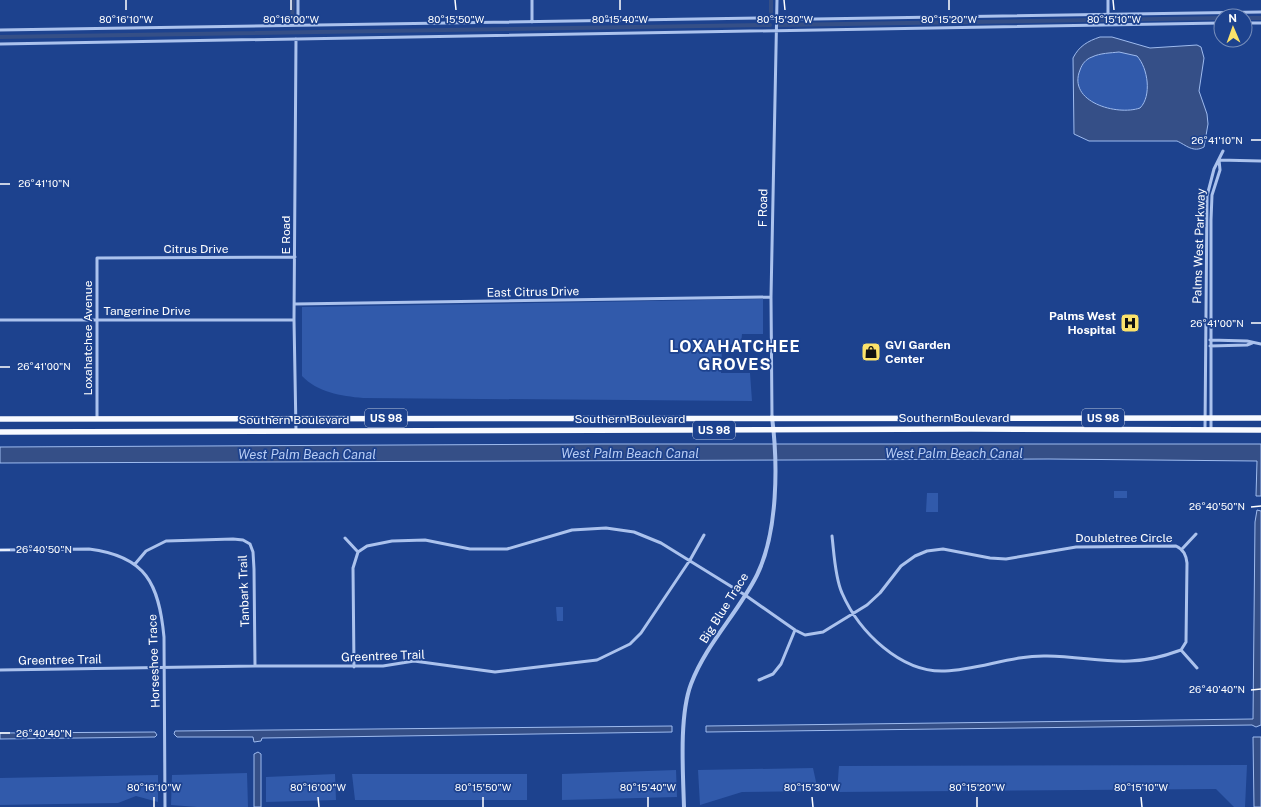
<svg xmlns="http://www.w3.org/2000/svg" width="1261" height="807" font-family="'Public Sans',sans-serif">
  <rect width="100%" height="100%" fill="#1d428e"/>
  <!-- green -->
  <path fill="#315aab" d="M 1119,52 L 1137,56 C 1148,68 1152,95 1140,108 C 1117,116 1067,102 1080,70 C 1082,64 1086,59 1092,57 C 1100,53 1111,53 1119,52 Z
    M 763,299 L 763,334 L 742,334 L 741,344 L 722,345 L 721,373 L 750,373 L 752,401 L 363,398 C 341,396 317,392 302,376 L 302,307 Z
    M 1114,491 L 1127,491 L 1127,498 L 1114,498 Z
    M 927,493 L 938,493 L 938,512 L 926,512 Z
    M 556,607 L 563,607 L 563,621 L 557,621 Z
    M 1247,765 L 1245,807 L 1234,807 L 1216,789 L 837,792 L 839,766 Z
    M 813,768 L 818,791 L 742,792 L 700,805 L 698,770 Z
    M 676,770 L 677,797 L 562,800 L 562,774 Z
    M 247,773 L 248,807 L 197,807 L 171,805 L 172,775 Z
    M 335,774 L 336,800 L 266,802 L 266,777 Z
    M 352,774 L 527,774 L 527,800 L 355,800 Z
    M 158,775 L 158,802 L 136,796 L 118,803 L 0,805 L 0,778 Z"/>
  <!-- water -->
  <path fill="#354f87" stroke="#9ebbef" fill-rule="evenodd" d="M 1100,37 L 1112,37 L 1150,48 L 1197,45 L 1201,47 L 1204,58 L 1199,91 L 1207,114 L 1208,124 L 1204,147 C 1193,153 1186,145 1177,141 L 1089,141 L 1074,134 L 1073,58 C 1079,46 1088,41 1100,37 ZM 1119,52 L 1137,56 C 1148,68 1152,96 1140,108 C 1117,116 1067,102 1080,70 C 1082,64 1086,59 1092,57 C 1100,53 1111,53 1119,52 Z
    M 603,444 L 1261,444 L 1261,496 L 1256,496 L 1257,461 L 1049,459 L 0,463 L 0,447 Z
    M 1257,510 L 1261,511 L 1261,725 L 1256,727 L 1252,725 L 706,732 L 706,726 L 1253,719 L 1255,522 Z
    M 672,726 L 672,732 L 262,738 L 261,741 L 254,742 L 253,737 L 177,737 L 174,734 L 175,731 Z
    M 155,732 L 157,735 L 155,737 L 0,739 L 0,733 Z
    M 1253,737 L 1261,737 L 1261,807 L 1254,807 Z
    M 258,752 L 261,754 L 261,807 L 254,807 L 254,754 Z"/>
  <g fill="none" stroke-linecap="round" stroke-linejoin="round">
    <!-- canal -->
    <path stroke="#354f87" stroke-width="4" d="M 771,12 L 771,0
      M 1245,18 L 1261,18
      M 292,19 L 293,0
      M 779,25 L 1221,18
      M 0,37 L 770,25"/>
    <!-- minor -->
    <path stroke="#abc2ed" stroke-width="3" d="M 1108,0 L 1108,14
      M 532,22 L 532,0
      M 1245,23 L 1261,23
      M 298,24 L 298,0
      M 0,30 L 759,18 L 815,19 L 1261,12
      M 0,44 L 1221,23
      M 1219,160 L 1261,161
      M 295,304 L 771,297
      M 0,320 L 294,320
      M 1210,340 L 1247,341 L 1261,344
      M 1210,346 L 1247,345 L 1252,343
      M 772,417 L 771,297 L 777,0
      M 97,419 L 97,258 L 295,257
      M 1211,429 L 1211,220 L 1212,195 L 1220,170 L 1219,160
      M 1205,430 L 1207,196 L 1214,169 L 1223,151
      M 296,431 L 294,320 L 296,39
      M 345,538 L 358,552
      M 1182,549 L 1196,534
      M 0,550 L 89,549 C 146,556 159,584 164,637 L 165,807
      M 135,564 L 146,551 L 166,541 L 233,539 L 243,540 L 250,544 L 253,552 L 254,569 L 255,666
      M 1181,650 L 1197,668
      M 354,667 L 353,568 L 358,552 L 367,546 L 392,541 L 425,540 L 470,549 L 507,549 L 572,530 L 606,528 L 634,532 L 661,543 L 745,595 L 795,630 L 805,635 L 823,632 L 867,605 L 880,593 L 901,566 L 915,556 L 927,551 L 943,549 L 990,558 L 1006,559 L 1076,547 L 1176,546 C 1184,550 1186,555 1187,563 L 1186,642 L 1181,650 L 1178,651 C 1127,670 1097,657 1047,656 C 1012,655 979,670 945,671 C 901,673 859,632 842,593 C 835,578 834,553 832,536
      M 0,670 L 255,666 L 383,666 L 414,661 L 495,672 L 597,660 L 630,644 L 641,633 L 690,560 L 704,535
      M 759,680 L 773,674 L 781,664 L 795,630"/>
    <!-- tertiary -->
    <path stroke="#abc2ed" stroke-width="4" d="M 684,807 C 683,772 679,716 691,684 C 706,644 738,613 757,575 C 778,532 778,464 772,417"/>
    <!-- trunk -->
    <path stroke="#f8faff" stroke-width="5.5" d="M 0,419 L 1261,418
      M 0,432 L 971,429 L 1261,430"/>
  </g>
  <!-- ticks -->
  <path fill="none" stroke="#fff" stroke-width="1.5" d="M 126,0 L 126,10M 291,0 L 291,10M 455,0 L 456,10M 620,0 L 620,10M 784,0 L 785,10M 949,0 L 949,10M 1113,0 L 1114,10M 1251,140 L 1261,140M 0,184 L 10,184M 1251,323 L 1261,323M 0,367 L 10,367M 1251,507 L 1261,506M 0,550 L 10,550M 1251,690 L 1261,689M 0,733 L 10,733M 154,797 L 154,807M 318,797 L 319,807M 483,797 L 483,807M 648,797 L 648,807M 812,797 L 813,807M 977,797 L 977,807M 1141,797 L 1142,807"/>
  <!-- icons -->
  <defs>
    <symbol id="hospital-square" viewBox="-11 -11 22 22"><rect x="-9" y="-9" width="18" height="18" rx="4" fill="#fce26a" stroke="#1d428e"/><path d="M-5-5h3v3.5h4V-5h3V5h-3V1.5h-4V5h-3Z" fill="#111"/></symbol>
    <symbol id="shop-square" viewBox="-11 -11 22 22"><rect x="-9" y="-9" width="18" height="18" rx="4" fill="#fce26a" stroke="#1d428e"/><path d="M-5-2.5h2.3a2.7 3.5 0 0 1 5.4 0H5L5.5 6h-11ZM-1.5-2.5h3a1.5 2.3 0 0 0-3 0Z" fill="#111"/></symbol>
  </defs>
  <g fill-rule="evenodd">
    <use href="#hospital-square" x="1119" y="312" width="22" height="22"/>
    <use href="#shop-square" x="860" y="341" width="22" height="22"/>
  </g>
  <g text-anchor="middle" dominant-baseline="central" stroke-width="3.5" stroke-linejoin="round" paint-order="stroke">
    <!-- shield labels -->
    <g fill="#1d428e" stroke="#bbc6dd" stroke-width="1">
      <rect x="365" y="409" width="42" height="18" rx="3"/>
      <rect x="1082" y="409" width="42" height="18" rx="3"/>
      <rect x="693" y="421" width="42" height="18" rx="3"/>
    </g>
    <g font-size="11" font-weight="bold" fill="#fff">
      <text x="386" y="418">US 98</text>
      <text x="1103" y="418">US 98</text>
      <text x="714" y="430">US 98</text>
    </g>
    <!-- street labels -->
    <g font-size="12" fill="#fff" stroke="#1d428e">
      <text transform="translate(763 208) rotate(-89)">F Road</text>
      <text transform="translate(286 235) rotate(-90)">E Road</text>
      <text transform="translate(1199 246) rotate(-88)">Palms West Parkway</text>
      <text x="196" y="249">Citrus Drive</text>
      <text transform="translate(533 292) rotate(-1)">East Citrus Drive</text>
      <text x="147" y="311">Tangerine Drive</text>
      <text transform="translate(88 338) rotate(-90)">Loxahatchee Avenue</text>
      <text x="954" y="418">Southern Boulevard</text>
      <text x="630" y="419">Southern Boulevard</text>
      <text x="294" y="420">Southern Boulevard</text>
      <text x="1124" y="538">Doubletree Circle</text>
      <text transform="translate(244 591) rotate(-92)">Tanbark Trail</text>
      <text transform="translate(724 608) rotate(-58)">Big Blue Trace</text>
      <text transform="translate(383 656) rotate(-2)">Greentree Trail</text>
      <text transform="translate(60 660) rotate(-1)">Greentree Trail</text>
      <text transform="translate(154 661) rotate(-92)">Horseshoe Trace</text>
    </g>
    <!-- poi labels -->
    <g font-size="12" font-weight="bold" fill="#fff" stroke="#1d428e" text-anchor="end">
      <text x="1116" y="316">Palms West<tspan x="1116" dy="14">Hospital</tspan></text>
      <text x="885" y="345" text-anchor="start">GVI Garden<tspan x="885" dy="14">Center</tspan></text>
    </g>
    <!-- water labels -->
    <g font-size="13" font-style="italic" fill="#b7ccf4" stroke="#1d428e">
      <text x="630" y="453">West Palm Beach Canal</text>
      <text x="954" y="453">West Palm Beach Canal</text>
      <text x="307" y="454">West Palm Beach Canal</text>
    </g>
    <!-- district labels -->
    <g font-size="16" font-weight="bold" letter-spacing="1" fill="#fff" stroke="#1d428e">
      <text x="735" y="346">LOXAHATCHEE<tspan x="735" dy="18">GROVES</tspan></text>
    </g>
  </g>
  <g font-size="10" text-anchor="middle" fill="#fff" stroke="#1d428e" stroke-width="3.5" stroke-linejoin="round" paint-order="stroke">
    <text x="126" y="23">80°16'10"W</text>
    <text x="291" y="23">80°16'00"W</text>
    <text x="456" y="23">80°15'50"W</text>
    <text x="620" y="23">80°15'40"W</text>
    <text x="785" y="23">80°15'30"W</text>
    <text x="949" y="23">80°15'20"W</text>
    <text x="1114" y="23">80°15'10"W</text>
    <text x="1217" y="144">26°41'10"N</text>
    <text x="44" y="187">26°41'10"N</text>
    <text x="1217" y="327">26°41'00"N</text>
    <text x="44" y="370">26°41'00"N</text>
    <text x="1217" y="510">26°40'50"N</text>
    <text x="44" y="553">26°40'50"N</text>
    <text x="1217" y="693">26°40'40"N</text>
    <text x="44" y="737">26°40'40"N</text>
    <text x="154" y="791">80°16'10"W</text>
    <text x="318" y="791">80°16'00"W</text>
    <text x="483" y="791">80°15'50"W</text>
    <text x="648" y="791">80°15'40"W</text>
    <text x="812" y="791">80°15'30"W</text>
    <text x="977" y="791">80°15'20"W</text>
    <text x="1141" y="791">80°15'10"W</text>
  </g>
  <!-- north arrow -->
  <g transform="translate(1233 28) rotate(358)"><circle r="19" fill="#1d428e" stroke="#778ebb"/>
  <path d="M0-3L7 15L0 10L-7 15Z" fill="#fce26a"/>
  <text y="-6" font-size="11" font-weight="bold" text-anchor="middle" fill="#ffffff">N</text>
  </g>
</svg>
